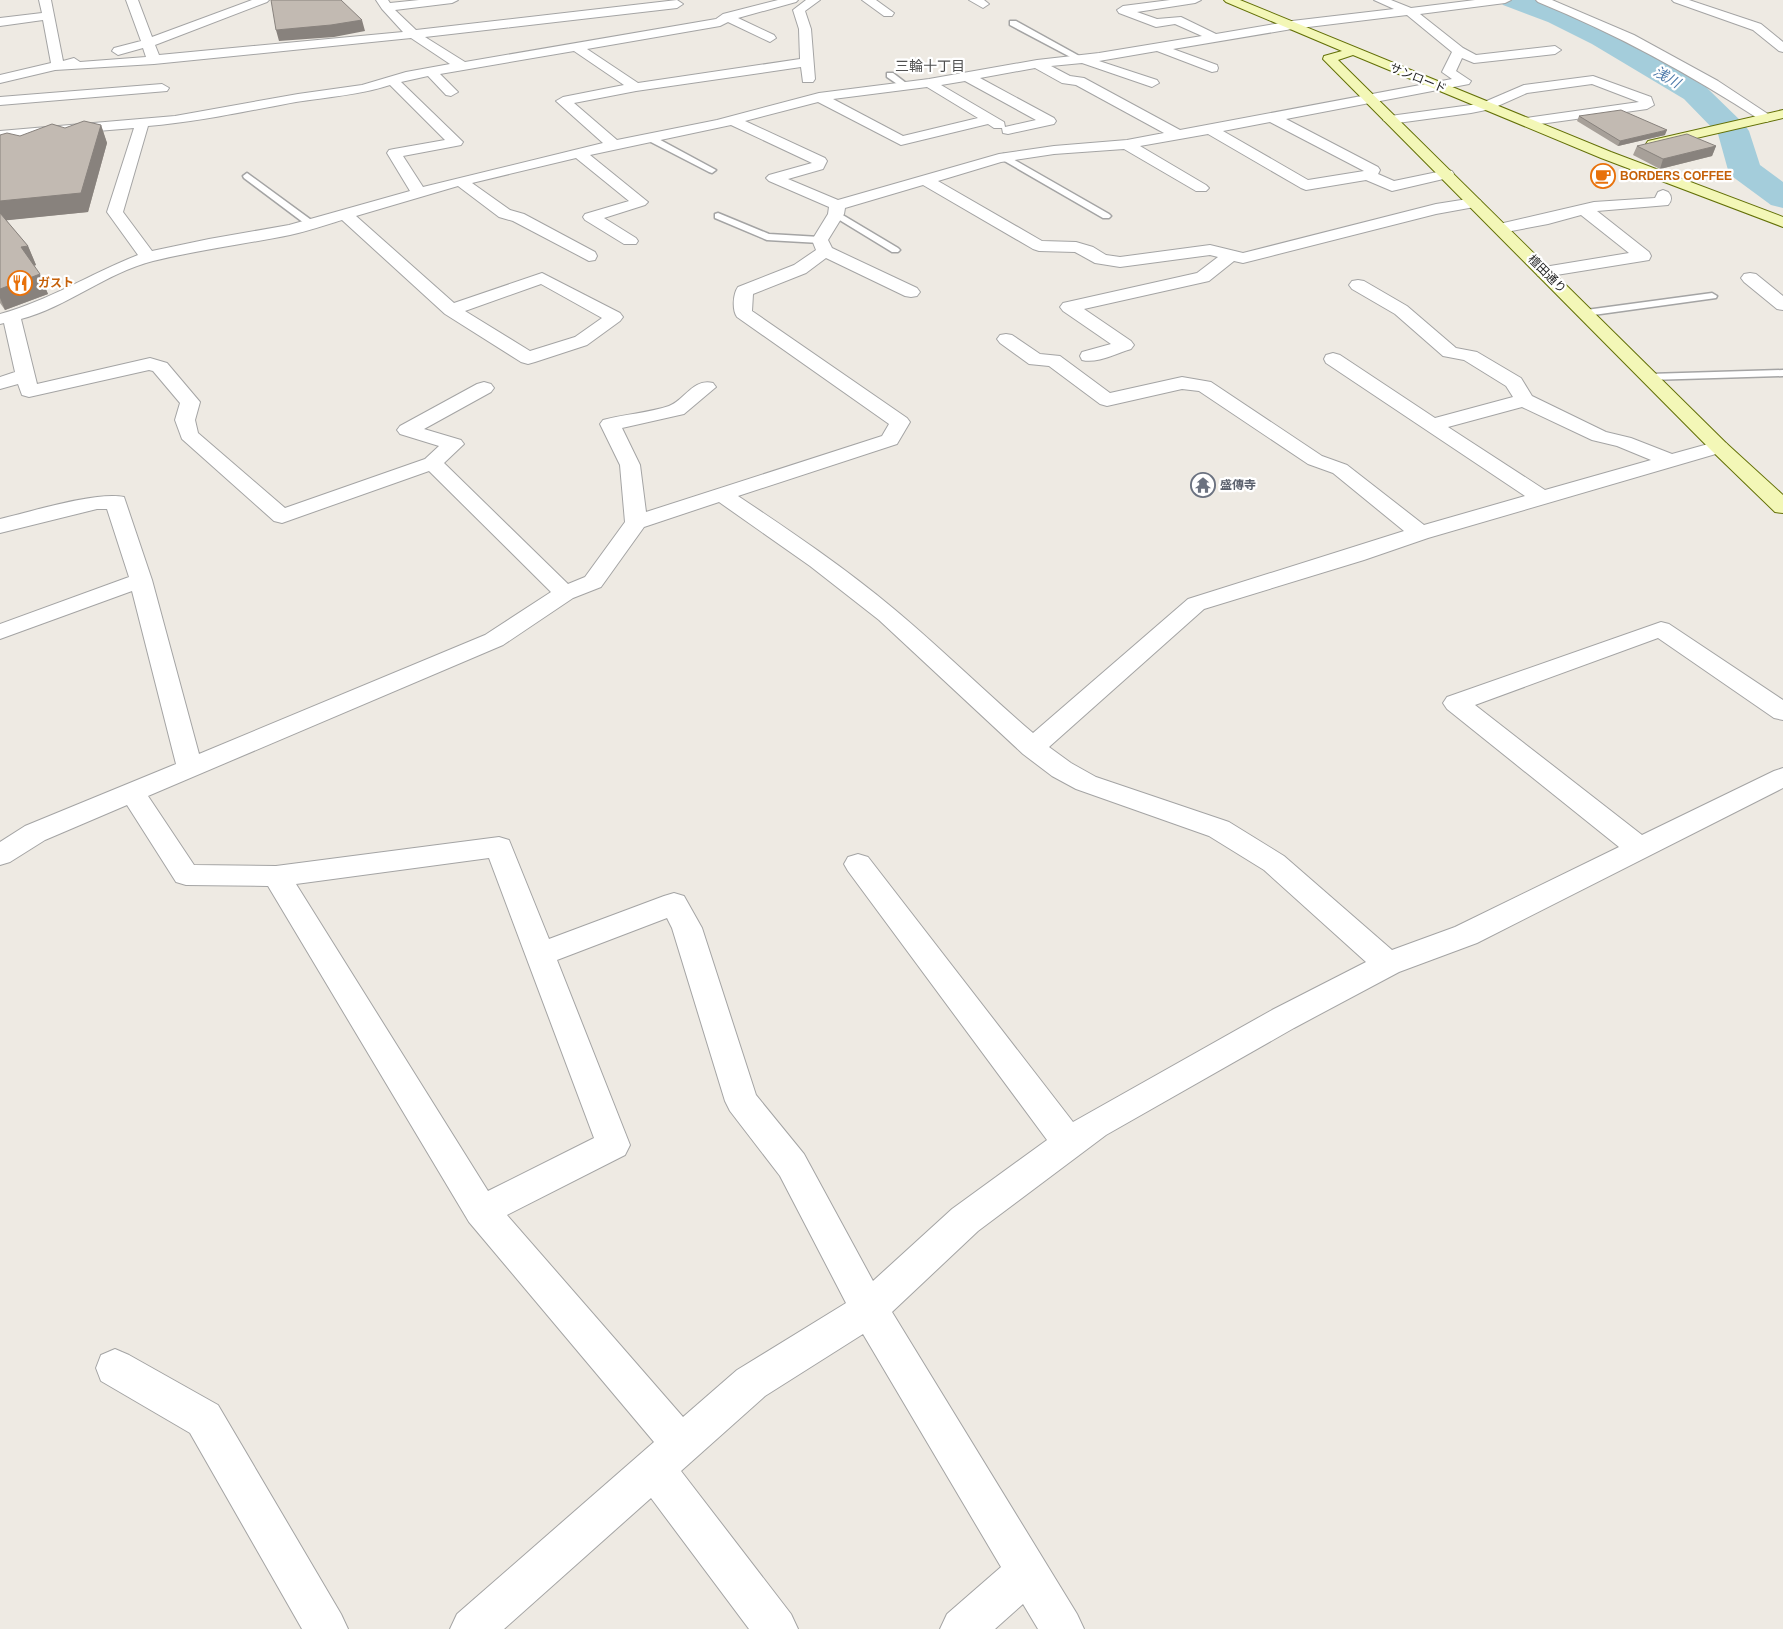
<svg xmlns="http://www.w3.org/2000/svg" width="1783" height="1629" font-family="Arial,'Noto Sans JP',sans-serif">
  <rect width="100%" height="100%" fill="#eeeae3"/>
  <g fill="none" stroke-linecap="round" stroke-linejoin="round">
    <!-- river -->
    <path fill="#a4cddb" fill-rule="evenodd" d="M 1499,0 L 1537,0 L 1566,10 L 1612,32 L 1706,87 L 1744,124 L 1749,131 L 1760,165 L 1783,182 L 1783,208 L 1771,205 L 1733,177 L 1728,170 L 1718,134 L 1684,99 L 1592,44 L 1548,22 L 1503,5 Z"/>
    <defs>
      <path id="lane" d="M 1010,21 L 1016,21 L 1083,58 L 1076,60 L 1010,25 Z
        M 887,73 L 893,73 L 910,86 L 903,88 L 887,77 Z
        M 647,136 L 653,136 L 716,170 L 712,173 L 709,172 L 647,140 Z
        M 1004,154 L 1109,214 L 1111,216 L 1109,218 L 1103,218 L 1001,159 L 1001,155 Z
        M 247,173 L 314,222 L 314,226 L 308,226 L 244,178 L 243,176 Z
        M 836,211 L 898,248 L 900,250 L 898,252 L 892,252 L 833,216 L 833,212 Z
        M 718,213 L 769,234 L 820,237 L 825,240 L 820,243 L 767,240 L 715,218 L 715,214 Z
        M 1712,293 L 1717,296 L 1716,298 L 1586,316 L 1581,313 L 1586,310 Z
        M 1783,370 L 1783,376 L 1649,380 L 1643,377 L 1649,374 Z"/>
      <path id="street" d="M 39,0 L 51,0 L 63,61 L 74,58 L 80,62 L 146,57 L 143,48 L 118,55 L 112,51 L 114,48 L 141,41 L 126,0 L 138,0 L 152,37 L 252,0 L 269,0 L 267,2 L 155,45 L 159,55 L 403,32 L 382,9 L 376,0 L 388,0 L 390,3 L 419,0 L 458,0 L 452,3 L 395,10 L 416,30 L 677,0 L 683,4 L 677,8 L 425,37 L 465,62 L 716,19 L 723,14 L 778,0 L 798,0 L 796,2 L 738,18 L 774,35 L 776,38 L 770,42 L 728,22 L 720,26 L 587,49 L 638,83 L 800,59 L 799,29 L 793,10 L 806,0 L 820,0 L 805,11 L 811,29 L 815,79 L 813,82 L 803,82 L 801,67 L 636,91 L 574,103 L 617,140 L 717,120 L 819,93 L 929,79 L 1037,60 L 1099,53 L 1202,36 L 1175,24 L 1156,27 L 1119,13 L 1117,10 L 1123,6 L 1170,0 L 1201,0 L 1195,3 L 1137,12 L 1157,19 L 1181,17 L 1216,34 L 1292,21 L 1394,9 L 1374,0 L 1391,0 L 1411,8 L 1475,0 L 1511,0 L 1505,3 L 1420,14 L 1463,48 L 1476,55 L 1555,46 L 1561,50 L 1555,54 L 1474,63 L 1462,58 L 1456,71 L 1471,81 L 1469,84 L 1286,119 L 1378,167 L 1380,170 L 1378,174 L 1394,181 L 1447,170 L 1452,171 L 1454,174 L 1452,177 L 1392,191 L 1366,180 L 1306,190 L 1301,188 L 1208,134 L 1140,146 L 1206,185 L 1209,188 L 1206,191 L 1196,191 L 1124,149 L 1054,154 L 1001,162 L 938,181 L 1042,241 L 1076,242 L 1093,247 L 1106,255 L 1120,257 L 1210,245 L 1243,253 L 1436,204 L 1474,198 L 1480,200 L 1482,203 L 1480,206 L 1436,214 L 1243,263 L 1234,261 L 1209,281 L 1084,309 L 1131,341 L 1134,345 L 1131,349 C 1117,353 1097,364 1082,360 L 1080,356 L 1082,352 L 1111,344 L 1063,311 L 1060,307 L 1063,303 L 1197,273 L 1218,257 L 1210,255 L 1120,267 L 1095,263 L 1075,252 L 1039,251 L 1033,249 L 923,185 L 845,208 L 844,214 L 828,240 L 832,248 L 917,288 L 920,292 L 917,296 L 911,297 L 905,296 L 826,258 L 806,273 L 753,294 L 752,311 L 907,418 L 910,422 L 897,444 L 738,496 C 792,532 845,568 894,609 C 942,649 986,693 1033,733 L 1188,599 L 1404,531 L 1333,473 L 1308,464 L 1199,391 L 1182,389 L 1107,406 L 1100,404 L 1049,366 L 1029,364 L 1000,343 L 997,339 L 1000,335 L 1006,334 L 1012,335 L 1040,354 L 1060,356 L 1110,393 L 1182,377 L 1211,382 L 1322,456 L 1347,465 L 1424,525 L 1525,496 L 1326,363 L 1324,359 L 1326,355 L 1333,353 L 1340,355 L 1435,418 L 1513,397 L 1506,386 L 1464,360 L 1443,356 L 1395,314 L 1352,289 L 1349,285 L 1352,281 L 1358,280 L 1364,281 L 1407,306 L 1456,348 L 1477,352 L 1521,378 L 1532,396 L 1606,432 L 1631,438 L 1672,454 L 1719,441 L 1726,443 L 1729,447 L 1726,451 L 1428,538 L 1364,560 L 1204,609 L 1049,747 L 1071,763 L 1096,777 L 1229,822 L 1284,856 L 1392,950 L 1455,927 L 1619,847 L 1447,709 L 1443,703 L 1447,697 L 1661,622 L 1669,624 L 1783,700 L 1783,720 L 1774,718 L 1658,638 L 1475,705 L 1642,835 L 1774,771 L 1783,768 L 1783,788 L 1477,943 L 1399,972 L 1294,1028 L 1106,1135 L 978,1231 L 892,1312 L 1077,1614 L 1084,1629 L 1038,1629 L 1023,1604 L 995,1629 L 940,1629 L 947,1614 L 1001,1567 L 863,1334 L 765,1396 L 681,1471 L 791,1614 L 798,1629 L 749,1629 L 651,1498 L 504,1629 L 450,1629 L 457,1614 L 654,1442 L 469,1222 L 268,886 L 186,885 L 176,882 L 127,805 L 45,840 L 10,862 L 0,865 L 0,842 L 25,826 L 176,764 L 132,591 L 0,639 L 0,624 L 129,577 L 107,509 L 97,509 L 0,533 L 0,519 C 30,512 97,491 124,497 L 152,580 L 199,754 L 485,635 L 551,592 L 429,471 L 282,523 L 274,521 L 182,439 L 175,420 L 180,403 L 153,371 L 149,370 L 29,397 L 22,395 L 18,384 L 0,389 L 0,377 L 15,372 L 4,323 L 0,324 L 0,314 C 48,301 92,273 138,255 L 107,212 L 134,128 L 0,139 L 0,131 L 175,116 L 298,94 L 362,85 L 406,72 L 450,64 L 411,38 L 154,64 L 55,70 L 0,83 L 0,75 L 51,63 L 43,20 L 0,26 L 0,18 L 42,13 ZM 1407,15 L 1452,52 L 1442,72 L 1452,79 L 1180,130 L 1084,78 L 1070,76 L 1051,66 L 1082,63 L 1152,87 L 1159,83 L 1157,80 L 1099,61 L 1157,51 L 1212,72 L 1217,71 L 1218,68 L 1217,65 L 1173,49 L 1292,29 ZM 574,51 L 624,85 L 563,97 L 556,101 L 603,143 L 423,187 L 403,156 L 456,146 L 461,145 L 463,142 L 401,82 L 428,76 L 446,95 L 451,96 L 458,92 L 440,74 ZM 1035,68 L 1062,83 L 1076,85 L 1164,133 L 1127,140 L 1054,146 L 999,154 L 838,200 L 788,179 L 823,169 L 827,161 L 825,158 L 745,121 L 818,102 L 901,145 L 988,124 L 994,128 L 1002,128 L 1003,133 L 1008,134 L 1054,124 L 1056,121 L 1054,118 L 980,78 ZM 965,81 L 1036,120 L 1005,127 L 1004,122 L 941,85 ZM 390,85 L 445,140 L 394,149 L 389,150 L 387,153 L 410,191 L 289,225 L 209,239 L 152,251 L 123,212 L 148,126 C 198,122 247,111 296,102 C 328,97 359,95 390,85 ZM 927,87 L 978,118 L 903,136 L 833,99 ZM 1270,122 L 1364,171 L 1308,180 L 1223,131 ZM 731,125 L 812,163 L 769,175 L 766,178 L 769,181 L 829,207 L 828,214 L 812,240 L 816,250 L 794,265 L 738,287 C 733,294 732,310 737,317 L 889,424 L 882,436 L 646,512 L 640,465 L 622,428 L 684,414 L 716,387 L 713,383 C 693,378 685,400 669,406 C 649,413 624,414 603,420 L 600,424 L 620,465 L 625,522 L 585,577 L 568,584 L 444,463 L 464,444 L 461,440 L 424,429 L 491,392 L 494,388 L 491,384 L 484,382 L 477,384 L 400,426 L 397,430 L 400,434 L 439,446 L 425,459 L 285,508 L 198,433 L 195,420 L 200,402 L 167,363 L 150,358 L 37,384 L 21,319 C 67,307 106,273 153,261 C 198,250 245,244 290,235 C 308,231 325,225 342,220 L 445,314 L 521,362 L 528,364 L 535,362 L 587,345 L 620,321 L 623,317 L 620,313 L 542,273 L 454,303 L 356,216 L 458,186 L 499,217 L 513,221 L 589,261 L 595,260 L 597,256 L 595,252 L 524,214 L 510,210 L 472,183 L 576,158 L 629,201 L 585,214 L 583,217 L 585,220 L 624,244 L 636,244 L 638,241 L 636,238 L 604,218 L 645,205 L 648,202 L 590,155 ZM 541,284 L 602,318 L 575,337 L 530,351 L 465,311 ZM 1522,407 L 1592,440 L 1617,446 L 1651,460 L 1545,490 L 1448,427 ZM 719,502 L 810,566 L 879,620 L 1023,754 L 1052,776 L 1076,789 L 1209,836 L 1264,870 L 1366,962 L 1272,1010 L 1073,1122 L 868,857 L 858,854 L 848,857 L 844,864 L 848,871 L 1047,1140 L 952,1209 L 873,1281 L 804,1154 L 756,1095 L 702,928 L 684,896 L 674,893 L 664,896 L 549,939 L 509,840 L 499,837 L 276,866 L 194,865 L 148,796 L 503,645 L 573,598 L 601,587 L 644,527 ZM 489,858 L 594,1138 L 488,1191 L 296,884 ZM 667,918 L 672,928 L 725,1101 L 730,1111 L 780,1176 L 846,1303 L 737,1370 L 683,1417 L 507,1215 L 625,1155 L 630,1145 L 557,960 Z
        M 862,0 L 876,0 L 894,13 L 892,16 L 884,16 Z
        M 969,0 L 984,0 L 989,4 L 983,8 Z
        M 1536,0 L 1552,0 L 1634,35 L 1718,81 L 1774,118 L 1767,122 L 1762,121 C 1691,75 1617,34 1538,2 Z
        M 1672,0 L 1689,0 L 1761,24 L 1783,42 L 1783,52 L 1779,51 L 1753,30 L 1674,2 Z
        M 1593,76 L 1651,97 L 1654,105 L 1647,109 L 1526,126 L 1519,122 L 1526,118 L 1639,102 L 1592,84 L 1527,93 L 1491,109 L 1471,113 L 1390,124 L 1383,120 L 1390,116 L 1471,105 L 1482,103 L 1524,85 Z
        M 162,84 L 169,88 L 167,91 L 0,105 L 0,97 Z
        M 1663,190 L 1668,192 C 1672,196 1672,201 1668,205 L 1597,211 L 1649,252 L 1651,256 L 1649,260 L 1643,261 L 1544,277 L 1538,276 L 1536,272 L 1538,268 L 1629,253 L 1581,215 L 1548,224 L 1501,233 L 1495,231 L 1493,228 L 1495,225 L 1594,202 L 1655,198 L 1658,192 Z
        M 1750,273 L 1756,274 L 1783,296 L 1783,310 L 1777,309 L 1744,282 L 1741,278 L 1744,274 Z
        M 115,1349 L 129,1355 L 218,1405 L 341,1614 L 348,1629 L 302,1629 L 190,1433 L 101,1381 L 96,1368 L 101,1355 Z"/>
      <path id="secondary" d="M 1224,0 L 1240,0 L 1611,152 L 1783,217 L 1783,227 L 1601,158 L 1353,55 L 1338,60 L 1726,443 L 1783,495 L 1783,513 L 1775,512 L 1712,451 L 1323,59 L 1324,56 L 1342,51 L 1226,2 Z
        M 1783,110 L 1783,118 L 1653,148 L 1648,147 L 1646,144 L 1648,141 Z"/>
    </defs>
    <!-- lane casing -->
    <use href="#lane" stroke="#a4a4a4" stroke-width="3"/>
    <!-- street casing -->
    <use href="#street" stroke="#a4a4a4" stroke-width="2"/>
    <!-- secondary casing -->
    <use href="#secondary" stroke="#637007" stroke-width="2"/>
    <!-- lane -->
    <use href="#lane" fill="#fff" fill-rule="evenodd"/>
    <!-- street -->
    <use href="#street" fill="#fff" fill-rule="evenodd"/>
    <!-- secondary -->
    <use href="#secondary" fill="#f3f7b7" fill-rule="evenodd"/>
  </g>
  <!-- wall -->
  <path fill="#a7a099" d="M 1579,116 L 1665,135 L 1618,146 L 1577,121 Z
    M 101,125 L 107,143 L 88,212 L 6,220 L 28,246 L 36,265 L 34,266 L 48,294 L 5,310 L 0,303 L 0,135 L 20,136 L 65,128 Z
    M 1637,146 L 1716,146 L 1712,156 L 1660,169 L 1633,155 Z"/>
  <!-- shaded-wall -->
  <path fill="#88827d" d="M 362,20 L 365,31 L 334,37 L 279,41 L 276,30 Z
    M 101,125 L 107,143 L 88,212 L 0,221 L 0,201 Z
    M 1667,130 L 1665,135 L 1618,146 L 1620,141 Z
    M 1716,146 L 1712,156 L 1660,169 L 1663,159 Z
    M 28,246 L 36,265 L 29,267 L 21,247 Z
    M 40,274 L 48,294 L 5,310 L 0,298 L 0,289 Z"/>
  <!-- building -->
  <path fill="#c2bab2" stroke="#88827d" d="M 271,0 L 341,0 L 362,20 L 331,25 L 276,30 Z
    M 1621,110 L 1667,130 L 1620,141 L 1579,116 Z
    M 84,121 L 101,125 L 81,193 L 0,201 L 0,135 L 7,133 L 20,136 L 52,124 L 65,128 Z
    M 1687,134 L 1716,146 L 1663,159 L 1637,146 Z
    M 0,213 L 28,246 L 21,247 L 40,274 L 0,289 Z"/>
  <!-- icons -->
  <defs>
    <symbol id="cafe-ring" viewBox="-11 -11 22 22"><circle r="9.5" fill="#fff" stroke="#e8710a" stroke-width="1.5"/><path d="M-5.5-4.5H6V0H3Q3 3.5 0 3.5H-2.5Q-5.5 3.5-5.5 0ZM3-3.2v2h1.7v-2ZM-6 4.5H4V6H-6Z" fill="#e8710a"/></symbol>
    <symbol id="restaurant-ring" viewBox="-11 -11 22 22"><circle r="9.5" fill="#fff" stroke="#e8710a" stroke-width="1.5"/><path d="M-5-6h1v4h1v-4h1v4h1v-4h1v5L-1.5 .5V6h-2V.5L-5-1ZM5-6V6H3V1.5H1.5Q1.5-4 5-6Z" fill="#e8710a"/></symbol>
    <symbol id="temple-ring" viewBox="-11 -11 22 22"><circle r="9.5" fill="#fff" stroke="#6b7280" stroke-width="1.5"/><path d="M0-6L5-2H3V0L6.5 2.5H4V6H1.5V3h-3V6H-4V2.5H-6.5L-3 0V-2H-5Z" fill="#6b7280"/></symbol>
  </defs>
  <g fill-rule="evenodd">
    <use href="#cafe-ring" x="1589" y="162" width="28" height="28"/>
    <use href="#restaurant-ring" x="6" y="269" width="28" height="28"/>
    <use href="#temple-ring" x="1189" y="471" width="28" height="28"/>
  </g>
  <g text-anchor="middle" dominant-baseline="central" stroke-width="4.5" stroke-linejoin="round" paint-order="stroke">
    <!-- far-street labels -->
    <g font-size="12" fill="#1d1d1d" stroke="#fff">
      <text transform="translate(1418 78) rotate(22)">サンロード</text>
      <text transform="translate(1547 274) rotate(45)">檀田通り</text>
    </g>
    <!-- far-food labels -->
    <g font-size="12" font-weight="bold" fill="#c56008" stroke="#fff" text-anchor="start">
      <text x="1620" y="176">BORDERS COFFEE</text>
      <text x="38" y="283">ガスト</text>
    </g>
    <!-- far-worship labels -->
    <g font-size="12" font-weight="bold" fill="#5b616d" stroke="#fff" text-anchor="start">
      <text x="1220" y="485">盛傳寺</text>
    </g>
    <!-- far-neighbourhood labels -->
    <g font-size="14" fill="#505050" stroke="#fff">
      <text x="930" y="66">三輪十丁目</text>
    </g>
    <!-- far-water labels -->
    <g font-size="14" font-style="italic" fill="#4c79a9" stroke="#fff">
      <text transform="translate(1667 77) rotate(30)">浅川</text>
    </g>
  </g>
</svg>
